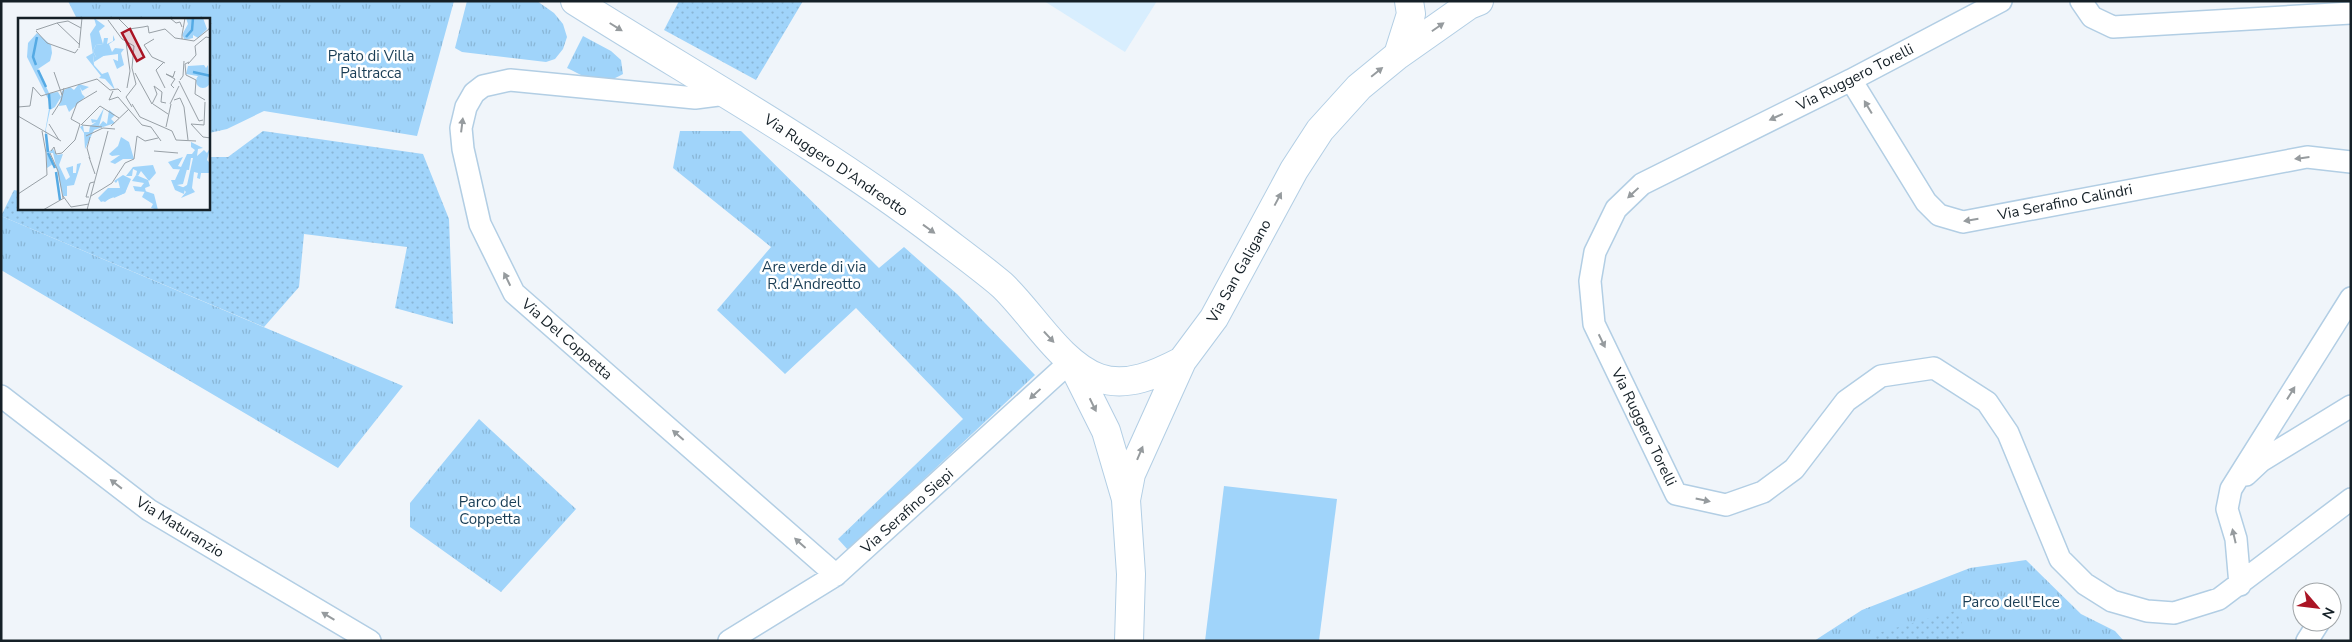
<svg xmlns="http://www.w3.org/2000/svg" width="2352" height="642" font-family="'Nunito Sans',sans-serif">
  <defs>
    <pattern id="grass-tufts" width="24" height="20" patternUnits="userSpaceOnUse" patternTransform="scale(1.25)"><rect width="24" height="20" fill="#a0d4fa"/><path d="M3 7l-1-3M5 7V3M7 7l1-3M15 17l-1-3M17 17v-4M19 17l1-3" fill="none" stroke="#89b6d6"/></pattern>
    <pattern id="garden-dots" width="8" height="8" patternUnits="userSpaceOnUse" patternTransform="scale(1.25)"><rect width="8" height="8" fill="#a0d4fa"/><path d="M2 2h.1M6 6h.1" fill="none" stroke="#89b6d6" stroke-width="1.8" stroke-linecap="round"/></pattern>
  </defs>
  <rect width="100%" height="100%" fill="#f0f5fa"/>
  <!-- built -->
  <path fill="#d8eefe" d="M 1044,1 L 1157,1 L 1125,52 Z"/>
  <!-- grass -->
  <path fill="url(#grass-tufts)" d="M 68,1 L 454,1 L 417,136 L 264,111 L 227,129 L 209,133 L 209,19 L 77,19 Z
    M 467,1 L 537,1 L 554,13 L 563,24 L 567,37 L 563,49 L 555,59 L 546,62 L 462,52 L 455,48 Z
    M 583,36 L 611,51 L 621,60 L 623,74 C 599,88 590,79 567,68 Z
    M 680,131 L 741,131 L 879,268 L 904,247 L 957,294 L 1035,375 L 848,550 L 838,539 L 963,419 L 856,308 L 785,374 L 717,310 L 771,247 L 673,168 Z
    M 1,216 L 403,386 L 338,468 L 1,270 Z
    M 479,419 L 576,509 L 501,592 L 410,527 L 410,503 Z
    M 2026,560 L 2081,614 L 2115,631 L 2124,641 L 1814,641 L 1862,610 L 1970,568 Z"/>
  <!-- garden -->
  <path fill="url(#garden-dots)" d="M 679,1 L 803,1 L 756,80 L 664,30 Z
    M 263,131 L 423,154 L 449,219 L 453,324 L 395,308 L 407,247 L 304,234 L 299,287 L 264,327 L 1,216 L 14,190 L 19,191 L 19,209 L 209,209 L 209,157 L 228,157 Z
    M 1958,610 L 1967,641 L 1873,641 L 1871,635 Z"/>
  <!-- pitch -->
  <path fill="#a0d4fa" d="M 1224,486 L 1337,499 L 1319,641 L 1205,641 Z"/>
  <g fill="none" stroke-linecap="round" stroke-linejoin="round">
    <defs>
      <path id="street" d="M 2001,1 L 1851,80 L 1642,184 L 1616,209 L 1595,252 L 1590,281 L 1594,324 L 1676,494 L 1726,505 L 1763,492 L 1794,469 L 1846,401 L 1881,376 L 1934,368 L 1987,402 L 2008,433 L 2060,559 L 2085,584 L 2112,601 L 2147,611 L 2174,613 L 2219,599 L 2351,499
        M 2081,1 L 2092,17 L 2113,27 L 2351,13
        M 1851,80 L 1926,202 L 1939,215 L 1963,222 L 2307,157 L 2351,162
        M 726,94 L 695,98 L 510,80 L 483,86 L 474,93 L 466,107 L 461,128 L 463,149 L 480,224 L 514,293 L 836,575
        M 1,396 L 149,510 L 370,641
        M 2246,475 L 2261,461 L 2351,406
        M 2240,585 L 2236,539 L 2227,509 L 2231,489 L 2351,298
        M 729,641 L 836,575 L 1071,361
        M 2307,641 L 2319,622"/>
      <path id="secondary" d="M 575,1 C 697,78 824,148 939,236 C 960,252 982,268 1002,285 C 1032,313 1060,364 1099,378 C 1127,388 1157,374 1182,361
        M 1398,55 L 1411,14 L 1409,1
        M 1071,361 L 1106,431 L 1126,499
        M 1129,641 L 1131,574 L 1126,500 L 1131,474 L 1182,361 L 1214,318 L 1294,170 L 1320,130 L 1359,87 L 1398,55 L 1469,5 L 1479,1"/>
    </defs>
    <!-- street casing -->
    <use href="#street" stroke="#b2cee4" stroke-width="24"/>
    <!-- secondary casing -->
    <use href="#secondary" stroke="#b2cee4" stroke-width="30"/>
    <!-- street -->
    <use href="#street" stroke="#fff" stroke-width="21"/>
    <!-- secondary -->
    <use href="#secondary" stroke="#fff" stroke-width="28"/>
  </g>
  <!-- one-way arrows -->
  <defs><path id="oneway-solid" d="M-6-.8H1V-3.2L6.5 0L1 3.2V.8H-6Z" transform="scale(1.25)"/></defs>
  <g fill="#969b9e">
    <use href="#oneway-solid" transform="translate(616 27) rotate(32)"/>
    <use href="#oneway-solid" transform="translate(1438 27) rotate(-35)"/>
    <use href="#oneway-solid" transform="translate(1377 72) rotate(-39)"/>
    <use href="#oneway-solid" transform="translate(1868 107) rotate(-121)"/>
    <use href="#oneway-solid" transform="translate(1776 117) rotate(155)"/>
    <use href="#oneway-solid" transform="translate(462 125) rotate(-83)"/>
    <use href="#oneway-solid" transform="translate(2302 158) rotate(173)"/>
    <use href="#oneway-solid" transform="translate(1633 193) rotate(137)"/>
    <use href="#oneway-solid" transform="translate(1278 199) rotate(-62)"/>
    <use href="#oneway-solid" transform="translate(1971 220) rotate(171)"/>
    <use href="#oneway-solid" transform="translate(929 229) rotate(36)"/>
    <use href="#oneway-solid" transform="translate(507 279) rotate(-116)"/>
    <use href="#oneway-solid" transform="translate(1049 337) rotate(47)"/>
    <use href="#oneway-solid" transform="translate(1602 341) rotate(64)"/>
    <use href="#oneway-solid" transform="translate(2291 393) rotate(-58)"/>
    <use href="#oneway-solid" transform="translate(1035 394) rotate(137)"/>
    <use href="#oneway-solid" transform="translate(1093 405) rotate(64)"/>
    <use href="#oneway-solid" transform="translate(678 435) rotate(-139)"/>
    <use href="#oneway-solid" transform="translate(1140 453) rotate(-67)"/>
    <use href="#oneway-solid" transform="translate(116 484) rotate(-142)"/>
    <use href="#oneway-solid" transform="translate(1703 500) rotate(12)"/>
    <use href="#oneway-solid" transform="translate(2234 536) rotate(-103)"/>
    <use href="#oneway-solid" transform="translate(800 543) rotate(-138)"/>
    <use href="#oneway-solid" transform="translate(328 616) rotate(-149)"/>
  </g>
  <g text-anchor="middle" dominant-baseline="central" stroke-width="5" stroke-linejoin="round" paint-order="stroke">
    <!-- park labels -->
    <g font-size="15" fill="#1a3e56" stroke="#fff">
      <text x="371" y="56">Prato di Villa<tspan x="371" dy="17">Paltracca</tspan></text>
      <text x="814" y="267">Are verde di via<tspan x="814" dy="17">R.d'Andreotto</tspan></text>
      <text x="490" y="502">Parco del<tspan x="490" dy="17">Coppetta</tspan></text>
      <text x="2011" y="602">Parco dell'Elce</text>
    </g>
    <!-- street labels -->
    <g font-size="15" fill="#152027" stroke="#fff">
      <text transform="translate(1855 77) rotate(-27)">Via Ruggero Torelli</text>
      <text transform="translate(836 165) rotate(34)">Via Ruggero D'Andreotto</text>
      <text transform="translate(2065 202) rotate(-11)">Via Serafino Calindri</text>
      <text transform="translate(1239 271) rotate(-61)">Via San Galigano</text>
      <text transform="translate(567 339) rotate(41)">Via Del Coppetta</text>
      <text transform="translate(1644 427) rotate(64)">Via Ruggero Torelli</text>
      <text transform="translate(907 511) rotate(-42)">Via Serafino Siepi</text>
      <text transform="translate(180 527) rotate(32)">Via Maturanzio</text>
    </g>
  </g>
  <!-- overview -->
  <g transform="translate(18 18)">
    <rect width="192" height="192" fill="#f0f5fa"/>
    <path d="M 19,15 L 33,27 L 34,35 L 32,43 L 20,51 L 31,75 L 40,74 L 43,79 L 37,89 L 32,92 L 28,111 L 30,134 L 35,131 L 39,137 L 45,136 L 41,147 L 48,162 L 52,159 L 48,150 L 55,148 L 55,155 L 58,155 L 59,146 L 63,145 L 56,167 L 49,168 L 49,178 L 45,178 L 35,135 L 30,135 L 35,146 L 29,150 L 27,114 L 32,85 L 9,39 L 10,25 ZM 95,17 L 97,22 L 91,26 L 94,34 L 97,30 L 106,31 L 103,35 L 106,47 L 99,51 L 95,41 L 100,43 L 100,36 L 78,39 L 75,33 L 78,27 L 85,26 L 86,20 L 90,20 L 89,26 L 95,23 ZM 75,35 L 76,47 L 84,56 L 90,54 L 97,72 L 87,61 L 81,60 L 83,58 L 68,39 ZM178 63a7 7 0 1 1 14 0a7 7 0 1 1-14 0ZM 61,66 L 71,69 L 64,73 L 62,69 L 64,76 L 67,79 L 51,94 L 48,87 L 41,88 L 44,73 L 52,69 L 56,72 ZM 86,90 L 81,108 L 85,103 L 89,106 L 91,92 L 97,97 L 93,101 L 97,105 L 76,112 L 67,131 L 66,115 L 62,109 L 65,107 L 66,114 L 71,114 L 72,108 L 78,104 L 74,105 L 73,101 L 79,102 ZM 103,119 L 111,124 L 116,141 L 105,141 L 97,146 L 92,144 L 102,137 L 94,138 L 91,136 L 100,128 ZM 173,124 L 185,130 L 180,131 L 179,138 L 186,132 L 189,135 L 192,130 L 189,142 L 192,145 L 192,155 L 183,155 L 182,161 L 179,160 L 180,155 L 176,154 L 174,170 L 177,174 L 163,180 L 168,174 L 164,170 L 169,167 L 175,140 L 173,140 L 171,152 L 155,151 L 150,144 L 165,139 L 160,148 L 163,149 L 169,136 L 174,136 L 177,132 L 173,129 ZM 105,157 L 113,161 L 107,175 L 83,184 L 80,180 L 90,170 L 102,170 L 100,162 L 98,165 L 96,163 ZM 118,157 L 130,162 L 132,168 L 127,170 L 128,174 L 117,173 L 115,168 L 123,169 L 126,165 L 114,163 Z" fill="#a0d4fa"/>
    <path d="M 76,0 L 87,8 L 81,13 L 85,26 L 78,27 L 75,33 L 78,39 L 83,36 L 87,37 L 76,44 L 72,16 L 78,7 ZM 168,0 L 185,0 L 189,11 L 180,20 L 175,17 L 175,20 L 167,22 L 164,17 L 170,6 ZM 186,47 L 188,50 L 190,47 L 191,60 L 168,56 L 170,48 ZM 135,147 L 138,155 L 131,163 L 123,153 L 120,158 L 118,157 L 119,153 L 115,151 L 114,158 L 108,158 L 115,149 ZM 163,149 L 169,151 L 165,166 L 159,167 L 167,170 L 166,176 L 157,172 L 153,162 L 157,162 ZM 109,169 L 107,175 L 96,180 L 95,178 L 87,184 L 82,182 L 96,172 ZM 127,173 L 136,176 L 140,192 L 133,190 L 135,186 L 124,179 Z" fill="#a0d4fa"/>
    <path fill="none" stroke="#55aae4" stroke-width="2.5" d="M 168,19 L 174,12 L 175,0M 18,47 L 15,39 L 19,19M 20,52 L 28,69M 175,54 L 193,58M 31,76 L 32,91M 28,116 L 30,134M 30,135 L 37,150M 38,154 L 42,182"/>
    <path fill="none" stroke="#98a0a6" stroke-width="1" d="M 100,0 L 111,11 L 125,9M 152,0 L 158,5 L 162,4 L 164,9M 90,2 L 104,21 L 116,28 L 114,50 L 118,66 L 108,79 L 114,89M 39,5 L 50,3 L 63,10M 125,9 L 130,8 L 131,15 L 147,11 L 157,20 L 164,21M 18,12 L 39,5 L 62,27M 18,13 L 29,25 L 57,35 L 60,31M 164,17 L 164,21 L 176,23 L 191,11 L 193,5M 164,17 L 167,0M 136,21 L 126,27 L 134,39 L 147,45M 108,24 L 112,53 L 109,70M 177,28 L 188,19 L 193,20M 61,30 L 64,0M 146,44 L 138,52 L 147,70M 171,44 L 167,46 L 168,57 L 178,62 L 177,76 L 187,82M 170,46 L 178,37 L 177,28M 36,54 L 44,77M 117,55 L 134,86 L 139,76 L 136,68 L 144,74 L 143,84 L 148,85M 162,62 L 165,58 L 166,43M 161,63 L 181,103 L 185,102M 156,70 L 153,67 L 157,61 L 148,56 L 155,59 L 157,53M 95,73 L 91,82 L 100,79 L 124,107 L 133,109M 156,82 L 162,80 L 166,89 L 170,122M 187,84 L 186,107 L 173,106 L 185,119 L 193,120M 114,86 L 122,99 L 154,113M 135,86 L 150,96M 152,86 L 161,68M 0,89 L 12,88 L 15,69 L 23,78 L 79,61 L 92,72 L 100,71 L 103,74M 34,97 L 43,83 L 46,70M 0,98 L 43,123M 31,106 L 41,122M 62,106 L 53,101 L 59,85 L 79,73M 63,107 L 82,88 L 101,100M 64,107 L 84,109M 93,108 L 111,91M 133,109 L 143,123M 148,109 L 153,86M 24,113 L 28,135M 154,113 L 158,122 L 178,123M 68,118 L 85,110 L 97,111M 72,119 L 69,130 L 72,141M 33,133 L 36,129 L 38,136 L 44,135 L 57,122 L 62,106M 136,133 L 160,135M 32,135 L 40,153 L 45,180M 71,139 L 77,156M 116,141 L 119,118 L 127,123 L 140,120M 0,176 L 29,157 L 28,135M 45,178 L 53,189 L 71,186M 73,178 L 94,165 L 107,145 L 116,141M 71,179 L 68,179 L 72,165 L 76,164M 25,192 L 46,180M 69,192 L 90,113"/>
    <path fill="#aa1525" fill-opacity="0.15" stroke="#aa1525" stroke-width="2.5" d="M 112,11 L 126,39 L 119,43 L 104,15 Z"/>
    <rect width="192" height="192" fill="none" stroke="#152027" stroke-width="2.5"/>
  </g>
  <!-- border -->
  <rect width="2352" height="642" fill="none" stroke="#152027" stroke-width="5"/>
  <!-- north arrow -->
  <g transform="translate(2317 607) rotate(118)"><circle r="24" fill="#ffffff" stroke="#a1a6a9"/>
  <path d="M0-4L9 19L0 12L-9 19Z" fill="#aa1525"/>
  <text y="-8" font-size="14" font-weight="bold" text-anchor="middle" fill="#152027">N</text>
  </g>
</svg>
